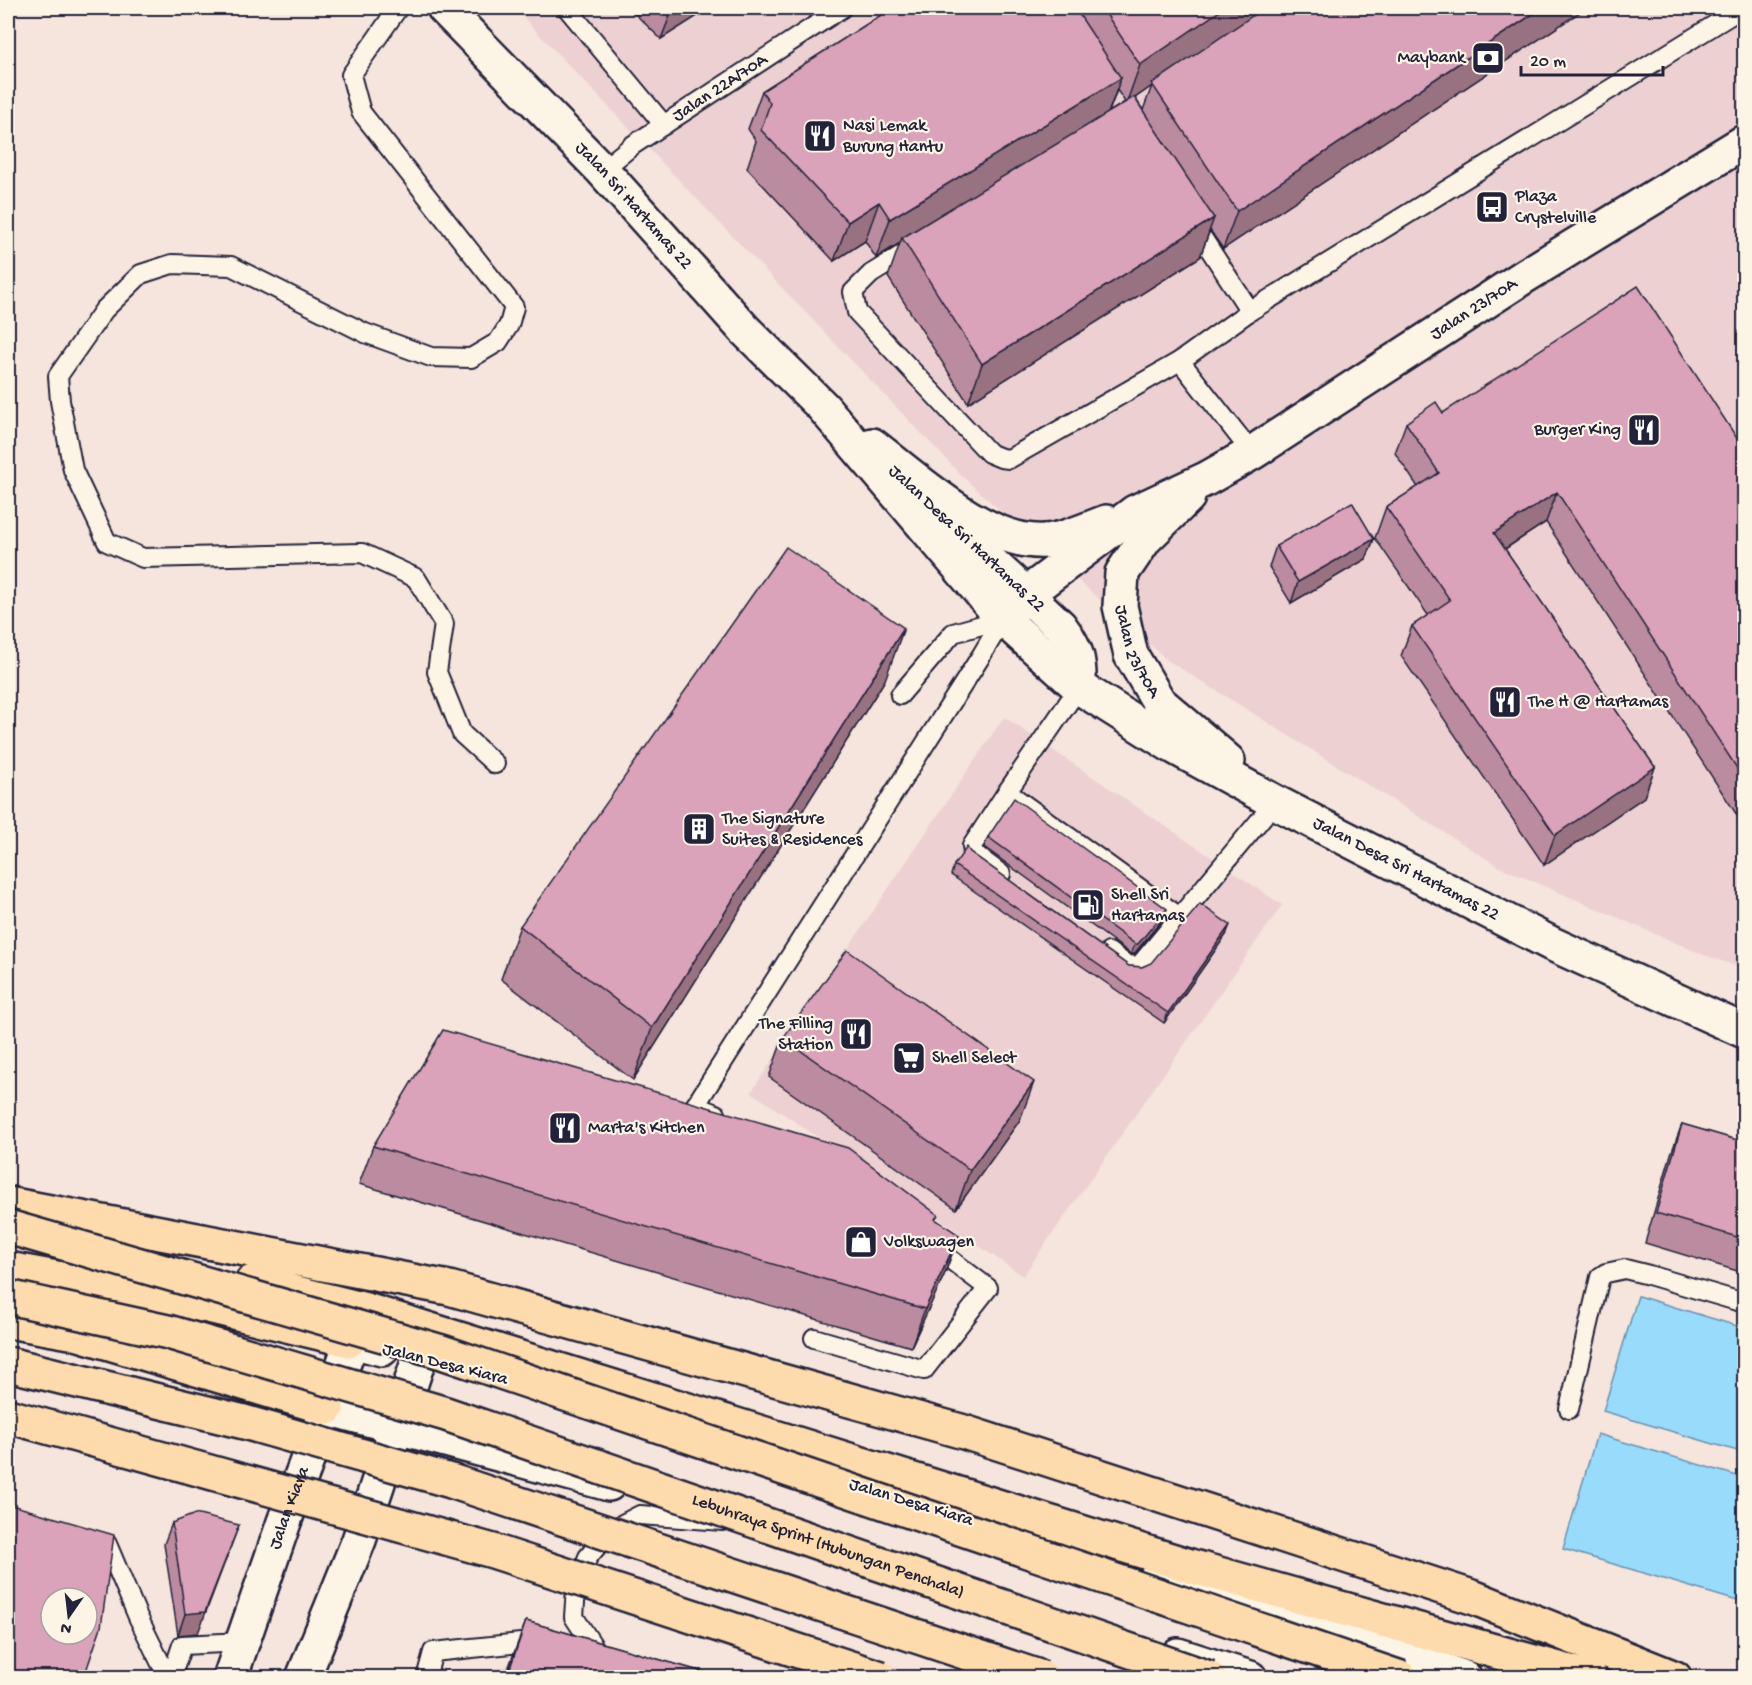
<svg xmlns="http://www.w3.org/2000/svg" width="1752" height="1685" font-family="'Gochi Hand',sans-serif">
  <rect width="100%" height="100%" fill="#f5e5dc"/>
  <filter id="ink" filterUnits="userSpaceOnUse"><feTurbulence type="fractalNoise" baseFrequency=".0167" numOctaves="2"/><feDisplacementMap in="SourceGraphic" scale="12" xChannelSelector="R" yChannelSelector="G"/><feConvolveMatrix kernelMatrix="1 2 1 2 8 2 1 2 1" color-interpolation-filters="sRGB"/></filter>
  <g filter="url(#ink)">
    <!-- built -->
    <path fill="#edd1d2" d="M 514,8 L 1744,8 L 1744,969 L 1704,955 L 1500,867 L 1167,660 L 964,478 Z
      M 1004,717 L 1282,905 L 1023,1276 L 751,1092 Z
      M 540,1660 L 597,1678 L 468,1678 L 470,1673 Z"/>
    <!-- water -->
    <path fill="#99dbfb" stroke="#6991ae" stroke-width="1.5" d="M 1638,1296 L 1744,1328 L 1744,1453 L 1603,1411 Z
      M 1597,1434 L 1744,1478 L 1744,1603 L 1563,1549 Z"/>
    <g fill="none" stroke-linecap="round" stroke-linejoin="round">
      <defs>
        <g id="service">
          <path d="M 398,8 L 351,75 L 361,112 L 514,307 L 509,325 L 498,342 L 471,358 L 431,357 L 365,333 L 231,266 L 172,264 L 141,274 L 104,310 L 58,376 L 60,401 L 73,470 L 107,542 L 143,558 L 362,553 L 416,578 L 444,624 L 437,672 L 462,734 L 495,764"/>
          <path d="M 567,8 L 664,125"/>
          <path id="s1" d="M 602,170 L 633,145 L 842,8"/>
          <path d="M 1192,222 L 1250,311"/>
          <path d="M 913,248 L 871,274 L 853,292 L 857,312 L 989,453 L 1001,458 L 1009,459 L 1180,361 L 1250,311 L 1742,8"/>
          <path d="M 1180,361 L 1252,453"/>
          <path d="M 1079,687 L 1007,792 L 1178,916"/>
          <path d="M 900,695 L 953,633 L 1003,619"/>
          <path d="M 1001,874 L 973,853 L 972,846 L 1007,792"/>
          <path d="M 1109,952 L 1127,965 L 1139,966 L 1275,802"/>
          <path d="M 716,1114 L 695,1106 L 981,656 L 1003,619"/>
          <path d="M 814,1338 L 924,1370 L 988,1288 L 930,1244"/>
          <path d="M 1569,1409 L 1600,1277 L 1606,1273 L 1625,1269 L 1649,1275 L 1744,1303"/>
          <path d="M 93,1540 L 107,1544 L 138,1617 L 168,1678"/>
          <path d="M 601,1658 L 574,1617 L 576,1588 L 588,1557 L 611,1530 L 640,1515 L 723,1521"/>
          <path d="M 171,1678 L 182,1645 L 243,1642"/>
          <path d="M 426,1678 L 433,1652 L 530,1642 L 541,1645"/>
        </g>
        <g id="minor">
          <path id="s2" d="M 444,8 L 602,170 L 744,329 L 823,407 L 1003,619 L 1079,687 L 1169,744 L 1275,802 L 1552,944 L 1744,1031"/>
          <path d="M 872,445 C 917,479 986,545 1045,541 C 1065,540 1087,529 1106,522"/>
          <path id="s3" d="M 1188,497 L 1145,539 L 1122,573 L 1120,606 L 1131,655 L 1159,702 L 1228,761"/>
          <path d="M 926,502 L 1060,626 C 1077,649 1080,659 1079,687"/>
          <path id="s4" d="M 1003,619 L 1026,594 L 1135,512 L 1206,479 L 1252,453 L 1525,276 L 1744,142"/>
        </g>
        <g id="secondary">
          <path d="M 327,1408 L 609,1484"/>
          <path d="M 1156,1578 L 1364,1643 L 1465,1678"/>
          <path d="M 1178,1655 L 1250,1678"/>
          <path id="s5" d="M 230,1678 L 284,1522 L 352,1341 L 382,1349"/>
          <path d="M 303,1678 L 359,1540 L 419,1359"/>
        </g>
        <path id="motorway" d="M 8,1204 L 449,1288 L 964,1432 L 1475,1598 L 1675,1678
          M 8,1269 L 208,1306 L 349,1340
          M 252,1282 L 366,1310 L 1190,1566 L 1591,1678
          M 8,1321 L 76,1333 L 327,1408"/>
      </defs>
      <!-- service casing -->
      <use href="#service" stroke="#22223b" stroke-width="22"/>
      <!-- minor casing -->
      <use href="#minor" stroke="#22223b" stroke-width="38"/>
      <!-- secondary casing -->
      <use href="#secondary" stroke="#22223b" stroke-width="38"/>
      <!-- motorway casing -->
      <use href="#motorway" stroke="#22223b" stroke-width="38"/>
      <!-- service -->
      <use href="#service" stroke="#fcf5e5" stroke-width="18"/>
      <!-- minor -->
      <use href="#minor" stroke="#fcf5e5" stroke-width="33"/>
      <!-- secondary -->
      <use href="#secondary" stroke="#fcf5e5" stroke-width="33"/>
      <!-- motorway -->
      <use href="#motorway" stroke="#fedbac" stroke-width="33"/>
      <defs>
        <g id="motorway-bridge">
          <path d="M 8,1227 L 442,1352 L 1401,1678"/>
          <path id="s6" d="M 8,1297 L 168,1332 L 446,1414 L 1209,1678"/>
          <path d="M 8,1364 L 244,1422 L 451,1481 L 1042,1678"/>
          <path d="M 8,1416 L 493,1551 L 881,1678"/>
        </g>
      </defs>
      <!-- motorway-bridge casing -->
      <use href="#motorway-bridge" stroke="#22223b" stroke-width="38" stroke-linecap="butt"/>
      <!-- motorway-bridge -->
      <use href="#motorway-bridge" stroke="#fedbac" stroke-width="33"/>
    </g>
    <!-- wall -->
    <path fill="#bb8c9f" stroke="#22223b" stroke-width="1.5" fill-rule="evenodd" d="M 629,8 L 710,8 L 661,39 Z
      M 892,8 L 1586,8 L 1223,249 L 1210,230 L 1200,257 L 968,403 L 888,277 L 900,243 L 876,258 L 865,241 L 834,261 L 747,168 L 756,141 L 748,129 L 762,91 ZM 1152,86 L 1143,110 L 1135,98 ZM 1117,90 L 1125,102 L 1109,112 Z
      M 1443,413 L 1744,449 L 1744,826 L 1546,522 L 1505,549 L 1655,767 L 1644,797 L 1544,865 L 1401,656 L 1412,626 L 1428,615 L 1375,538 L 1386,507 L 1418,487 L 1395,453 L 1406,423 Z
      M 1374,539 L 1366,559 L 1291,603 L 1269,567 L 1276,546 Z
      M 885,680 L 633,1080 L 501,979 L 520,926 Z
      M 988,837 L 1163,919 L 1134,954 L 1131,954 L 984,847 Z
      M 970,852 L 1129,966 L 1142,967 L 1226,935 L 1164,1023 L 951,875 L 954,865 Z
      M 783,1038 L 1020,1120 L 956,1209 L 769,1077 Z
      M 1682,1124 L 1744,1142 L 1744,1273 L 1645,1243 L 1671,1154 Z
      M 373,1146 L 936,1220 L 959,1235 L 945,1273 L 911,1347 L 359,1184 Z
      M 172,1523 L 198,1633 L 178,1635 L 164,1544 Z
      M 526,1621 L 720,1677 L 505,1677 Z"/>
    <!-- shaded-wall -->
    <path fill="#997282" stroke="#22223b" stroke-width="1.5" d="M 673,8 L 710,8 L 661,39 Z
      M 1224,8 L 1267,8 L 1152,84 L 1152,86 L 1126,104 L 1140,65 Z
      M 1542,8 L 1586,8 L 1223,249 L 1237,211 Z
      M 1121,78 L 1107,116 L 902,238 L 900,243 L 876,258 L 890,219 Z
      M 879,202 L 865,241 L 834,261 L 848,222 Z
      M 1214,218 L 1200,257 L 968,403 L 982,364 Z
      M 1557,492 L 1546,522 L 1483,563 L 1494,533 Z
      M 1374,539 L 1366,559 L 1291,603 L 1298,582 Z
      M 904,628 L 885,680 L 633,1080 L 652,1028 Z
      M 1655,767 L 1644,797 L 1544,865 L 1555,835 Z
      M 1167,909 L 1163,919 L 1134,954 L 1131,954 L 1135,944 Z
      M 1230,925 L 1226,935 L 1164,1023 L 1168,1013 Z
      M 1034,1082 L 1020,1120 L 956,1209 L 970,1170 Z
      M 959,1235 L 945,1273 L 911,1347 L 925,1309 Z
      M 239,1525 L 198,1633 L 178,1635 L 185,1614 Z"/>
    <!-- building -->
    <path fill="#daa3b9" stroke="#22223b" stroke-width="1.5" fill-rule="evenodd" d="M 892,8 L 1075,8 L 1121,78 L 890,219 L 879,202 L 848,222 L 761,130 L 770,103 L 762,91 Z
      M 1102,8 L 1224,8 L 1140,65 Z
      M 1264,8 L 1542,8 L 1237,211 L 1152,84 Z
      M 1134,97 L 1214,218 L 982,364 L 902,238 Z
      M 1638,286 L 1744,449 L 1744,779 L 1557,492 L 1494,533 L 1655,767 L 1555,835 L 1412,626 L 1450,600 L 1386,507 L 1439,473 L 1406,423 L 1436,402 L 1443,413 Z
      M 1352,502 L 1374,539 L 1298,582 L 1276,546 Z
      M 786,547 L 904,628 L 652,1028 L 520,926 Z
      M 1014,798 L 1167,909 L 1138,944 L 1135,944 L 988,837 Z
      M 967,847 L 970,852 L 1129,966 L 1142,967 L 1151,963 L 1200,904 L 1230,925 L 1168,1013 L 954,865 Z
      M 847,950 L 1034,1082 L 970,1170 L 783,1038 Z
      M 443,1030 L 848,1148 L 938,1215 L 935,1219 L 959,1235 L 925,1309 L 373,1146 Z
      M 1682,1124 L 1744,1142 L 1744,1239 L 1656,1213 Z
      M 8,1504 L 114,1535 L 101,1627 L 84,1677 L 8,1677 ZM 51,1598 L 87,1598 L 87,1634 L 51,1634 Z
      M 195,1514 L 239,1525 L 205,1612 L 185,1614 L 172,1523 Z
      M 526,1621 L 720,1677 L 507,1677 Z"/>
  </g>
  <!-- icons -->
  <defs>
    <symbol id="bank-square" viewBox="-11 -11 22 22"><rect x="-9" y="-9" width="18" height="18" rx="4" fill="#22223b" stroke="#fcf5e5"/><path d="M-6-4H6V4H-6ZM0-2.3a2.3 2.3 0 1 0 0 4.6a2.3 2.3 0 1 0 0-4.6Z" fill="#fff"/></symbol>
    <symbol id="restaurant-square" viewBox="-11 -11 22 22"><rect x="-9" y="-9" width="18" height="18" rx="4" fill="#22223b" stroke="#fcf5e5"/><path d="M-5-6h1v4h1v-4h1v4h1v-4h1v5L-1.5 .5V6h-2V.5L-5-1ZM5-6V6H3V1.5H1.5Q1.5-4 5-6Z" fill="#fff"/></symbol>
    <symbol id="bus-square" viewBox="-11 -11 22 22"><rect x="-9" y="-9" width="18" height="18" rx="4" fill="#22223b" stroke="#fcf5e5"/><path d="M-5-6H5V4H4V6H2V4H-2V6H-4V4H-5ZM-3.5-4V0h7V-4ZM-3.5 1.2v1.5H-2V1.2ZM2 1.2v1.5H3.5V1.2Z" fill="#fff"/></symbol>
    <symbol id="building-square" viewBox="-11 -11 22 22"><rect x="-9" y="-9" width="18" height="18" rx="4" fill="#22223b" stroke="#fcf5e5"/><path d="M-4-6H4V6H1V3H-1V6H-4ZM-2.5-4.3h1.7v1.8h-1.7ZM.8-4.3h1.7v1.8H.8ZM-2.5-1h1.7V.8h-1.7ZM.8-1h1.7V.8H.8Z" fill="#fff"/></symbol>
    <symbol id="fuel-square" viewBox="-11 -11 22 22"><rect x="-9" y="-9" width="18" height="18" rx="4" fill="#22223b" stroke="#fcf5e5"/><path d="M-5.5-6h7V0h2V4h1.3V-2.5L3-4.5l.8-.8L6-3V5H2.5V1h-1V6h-7ZM-4.2-4.7v3.2H.2V-4.7Z" fill="#fff"/></symbol>
    <symbol id="supermarket-square" viewBox="-11 -11 22 22"><rect x="-9" y="-9" width="18" height="18" rx="4" fill="#22223b" stroke="#fcf5e5"/><path d="M-6-5.5h2.5l.6 2H6L4.5 2H-2.5L-4.4-4H-6ZM-1.5 3.2a1.3 1.3 0 1 0 .1 0ZM3 3.2a1.3 1.3 0 1 0 .1 0Z" fill="#fff"/></symbol>
    <symbol id="shop-square" viewBox="-11 -11 22 22"><rect x="-9" y="-9" width="18" height="18" rx="4" fill="#22223b" stroke="#fcf5e5"/><path d="M-5-2.5h2.3a2.7 3.5 0 0 1 5.4 0H5L5.5 6h-11ZM-1.5-2.5h3a1.5 2.3 0 0 0-3 0Z" fill="#fff"/></symbol>
  </defs>
  <g fill-rule="evenodd">
    <use href="#bank-square" x="1469" y="39" width="38" height="38"/>
    <use href="#restaurant-square" x="801" y="117" width="38" height="38"/>
    <use href="#bus-square" x="1473" y="188" width="38" height="38"/>
    <use href="#restaurant-square" x="1625" y="411" width="38" height="38"/>
    <use href="#restaurant-square" x="1486" y="683" width="38" height="38"/>
    <use href="#building-square" x="680" y="810" width="38" height="38"/>
    <use href="#fuel-square" x="1069" y="886" width="38" height="38"/>
    <use href="#restaurant-square" x="837" y="1015" width="38" height="38"/>
    <use href="#supermarket-square" x="890" y="1039" width="38" height="38"/>
    <use href="#restaurant-square" x="546" y="1109" width="38" height="38"/>
    <use href="#shop-square" x="842" y="1223" width="38" height="38"/>
  </g>
  <g text-anchor="middle" dominant-baseline="central" stroke-width="4.5" stroke-linejoin="round" paint-order="stroke">
    <!-- poi labels -->
    <g font-size="18" fill="#22223b" stroke="#fcf5e5" text-anchor="start">
      <text x="1465" y="58" text-anchor="end">Maybank</text>
      <text x="843" y="126">Nasi Lemak<tspan x="843" dy="21">Burung Hantu</tspan></text>
      <text x="1515" y="197">Plaza<tspan x="1515" dy="21">Crystelville</tspan></text>
      <text x="1621" y="430" text-anchor="end">Burger King</text>
      <text x="1528" y="702">The H @ Hartamas</text>
      <text x="722" y="819">The Signature<tspan x="722" dy="21">Suites &amp; Residences</tspan></text>
      <text x="1111" y="895">Shell Sri<tspan x="1111" dy="21">Hartamas</tspan></text>
      <text x="833" y="1024" text-anchor="end">The Filling<tspan x="833" dy="21">Station</tspan></text>
      <text x="932" y="1058">Shell Select</text>
      <text x="588" y="1128">Marta's Kitchen</text>
      <text x="884" y="1242">Volkswagen</text>
    </g>
    <!-- street labels -->
    <g font-size="18" fill="#22223b" stroke="#fcf5e5">
      <text stroke="none"><textPath href="#s1" startOffset="144">Jalan 22A/70A</textPath></text>
      <text stroke="none"><textPath href="#s2" startOffset="274">Jalan Sri Hartamas 22</textPath></text>
      <text stroke="none"><textPath href="#s4" startOffset="566">Jalan 23/70A</textPath></text>
      <text transform="translate(966 539) rotate(43)">Jalan Desa Sri Hartamas 22</text>
      <text stroke="none"><textPath href="#s3" startOffset="183">Jalan 23/70A</textPath></text>
      <text stroke="none"><textPath href="#s2" startOffset="1305">Jalan Desa Sri Hartamas 22</textPath></text>
      <text transform="translate(445 1365) rotate(14)">Jalan Desa Kiara</text>
      <text transform="translate(911 1503) rotate(17)">Jalan Desa Kiara</text>
      <text stroke="none"><textPath href="#s5" startOffset="180">Jalan Kiara</textPath></text>
      <text stroke="none"><textPath href="#s6" startOffset="858">Lebuhraya Sprint (Hubungan Penchala)</textPath></text>
    </g>
  </g>
  <!-- margin -->
  <rect width="1752" height="1685" fill="none" stroke="#fcf5e5" stroke-width="30"/>
  <rect x="15" y="15" width="1722" height="1655" fill="none" stroke="#22223b" stroke-width="2" filter="url(#ink)"/>
  <!-- north arrow -->
  <g transform="translate(69 1616) rotate(194)"><circle r="28" fill="#fcf5e5" stroke="#a5a1a1" stroke-width="1.5"/>
  <path d="M0-4.5L10 22L0 15L-10 22Z" fill="#22223b"/>
  <text y="-9" font-size="16" font-weight="bold" text-anchor="middle" fill="#22223b">N</text>
  </g>
  <!-- scale -->
  <path d="M1521 66v9h142v-9" fill="none" stroke="#22223b" stroke-width="3"/>
  <text x="1530" y="66" font-size="18" fill="#22223b" stroke="#fcf5e5" stroke-width="4.5" paint-order="stroke">20 m</text>
</svg>
